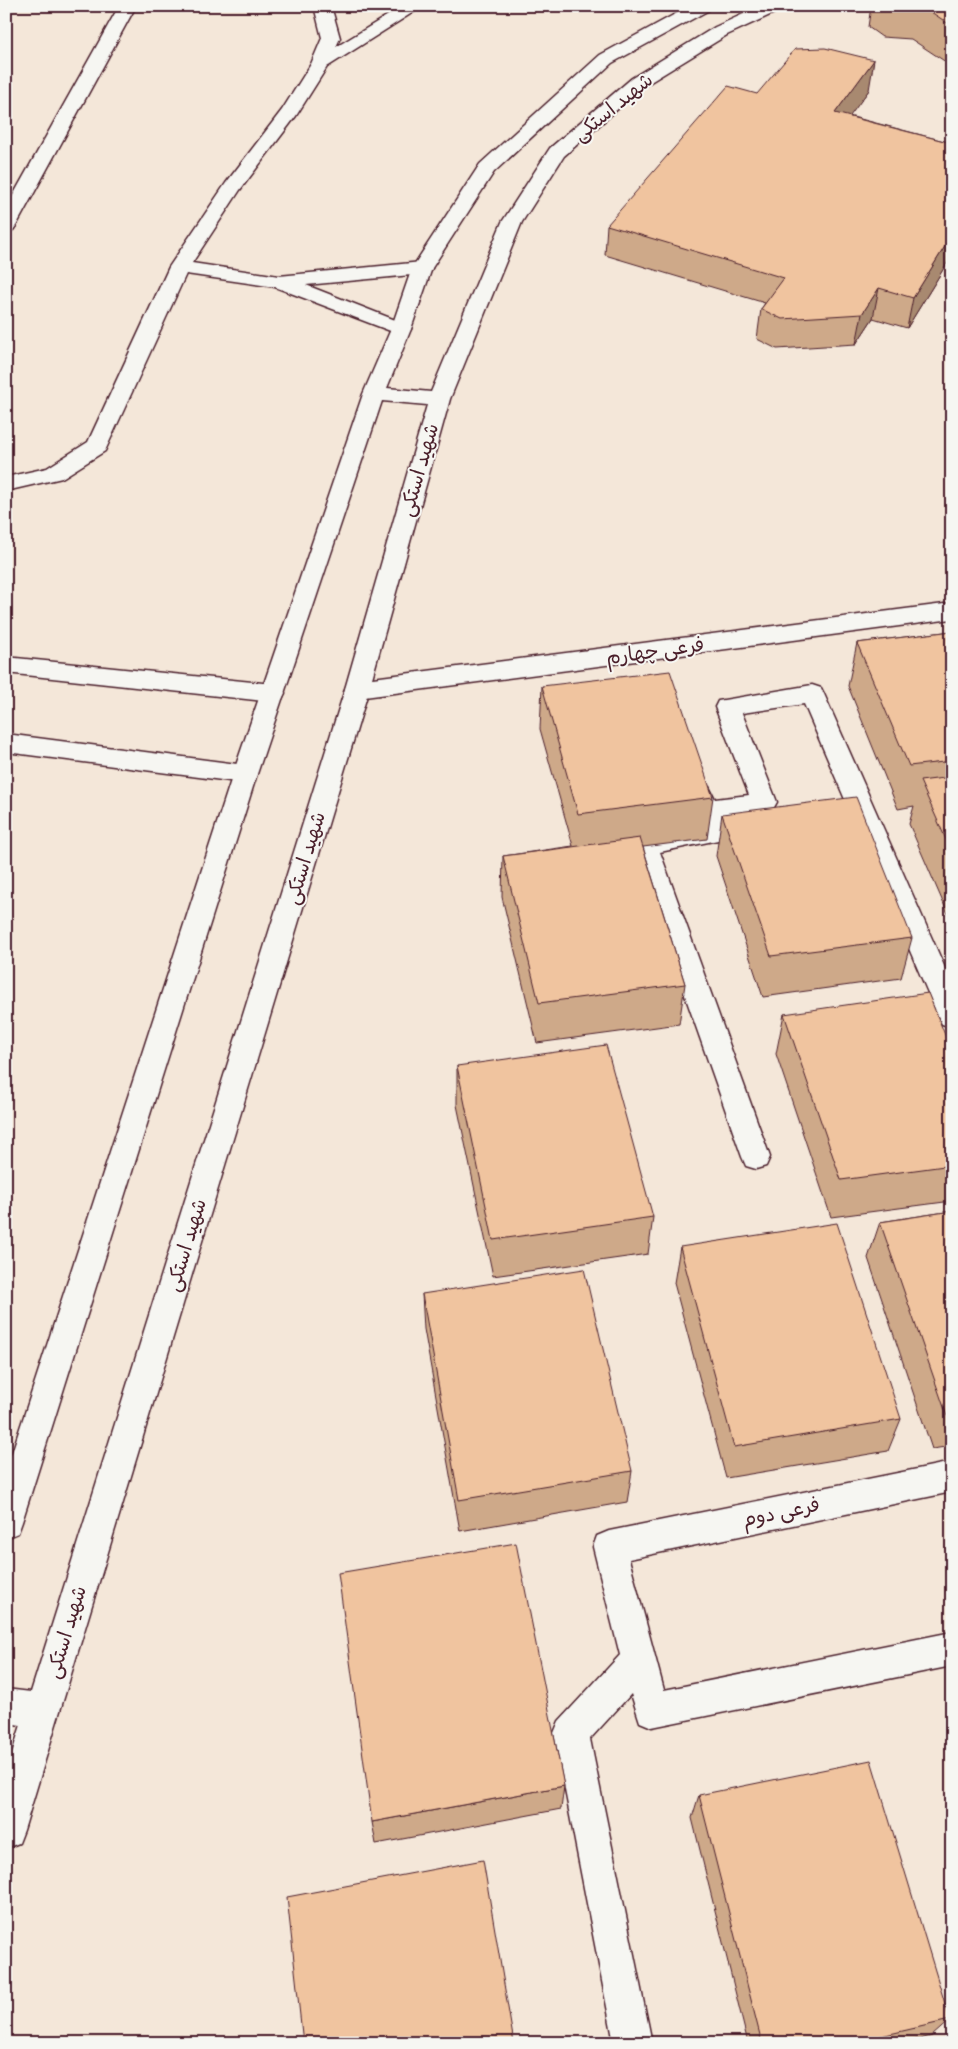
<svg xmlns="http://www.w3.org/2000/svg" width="958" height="2049" font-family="Caveat,'Playpen Sans Arabic',sans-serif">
  <rect width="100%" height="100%" fill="#f4e7d9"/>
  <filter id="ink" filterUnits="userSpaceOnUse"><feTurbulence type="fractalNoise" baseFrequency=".02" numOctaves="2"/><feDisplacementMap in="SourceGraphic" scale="10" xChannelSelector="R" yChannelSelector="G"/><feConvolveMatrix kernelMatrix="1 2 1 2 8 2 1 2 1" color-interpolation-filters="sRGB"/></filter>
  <g filter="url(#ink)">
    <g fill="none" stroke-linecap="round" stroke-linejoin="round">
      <defs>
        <path id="minor" d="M 119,6 L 136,6 L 16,226 L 13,230 L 6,232 L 6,208 Z
          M 314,6 L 331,6 L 340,38 L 336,47 L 403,6 L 423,6 L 327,67 L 296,116 L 240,190 L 192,263 L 279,276 L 422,262 L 429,264 L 432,268 L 429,272 L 422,274 L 306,285 L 408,325 L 411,329 L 408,333 L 401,335 L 275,287 L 186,274 L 105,451 L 62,478 L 6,491 L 6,477 L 47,468 L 88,442 L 169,267 L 226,183 L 282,110 L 311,64 L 322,38 Z
          M 952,603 L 952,619 L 357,698 L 348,695 L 345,689 L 348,683 L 357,680 Z
          M 6,657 L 273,684 L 282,687 L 285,693 L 282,699 L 273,702 L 6,673 Z
          M 812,685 L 821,688 L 824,694 L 952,984 L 952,1027 L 942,1024 L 938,1016 L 804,704 L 742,713 L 777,802 L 773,809 L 721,817 L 727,832 L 723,839 L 660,852 L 770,1157 L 766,1166 L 756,1169 L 746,1166 L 742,1157 L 632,845 L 636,838 L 699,825 L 687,794 L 691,787 L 700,785 L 709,787 L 715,799 L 749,795 L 715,707 L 718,701 Z
          M 6,734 L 245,765 L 254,768 L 257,774 L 254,780 L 245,783 L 6,752 Z
          M 952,1462 L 952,1492 L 629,1559 L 664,1690 L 952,1632 L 952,1666 L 652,1727 L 640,1722 L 631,1694 L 590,1739 L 652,2043 L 614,2043 L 554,1733 L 559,1721 L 620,1655 L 593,1547 L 597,1536 L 609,1531 Z"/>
        <path id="secondary" d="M 690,6 L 711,6 L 709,10 L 612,63 L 494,172 L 432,268 L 411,329 L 387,388 L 431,392 L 502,222 L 550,148 L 632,78 L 715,27 L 761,6 L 783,6 L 781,10 L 727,35 L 644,86 L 564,156 L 522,222 L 450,399 L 369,689 L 24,1830 L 19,1843 L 6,1848 L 6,1772 L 21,1725 L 6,1723 L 6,1689 L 31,1692 L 345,689 L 427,405 L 382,401 L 257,774 L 22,1522 L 18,1533 L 6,1538 L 6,1471 L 233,774 L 363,394 L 391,329 L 412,268 L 480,164 L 600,55 Z"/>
      </defs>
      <!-- minor casing -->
      <use href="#minor" stroke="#4a1f2b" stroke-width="3"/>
      <!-- secondary casing -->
      <use href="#secondary" stroke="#4a1f2b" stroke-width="3"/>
      <!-- minor -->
      <use href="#minor" fill="#f6f6f2" fill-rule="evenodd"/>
      <!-- secondary -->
      <use href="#secondary" fill="#f6f6f2" fill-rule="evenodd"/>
    </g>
    <!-- wall -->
    <path fill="#cea989" stroke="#4a1f2b" d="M 871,6 L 917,6 L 917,10 L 917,6 L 952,6 L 952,66 L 911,39 L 882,37 L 868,27 Z
      M 869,90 L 849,116 L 952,143 L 952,255 L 907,328 L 873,318 L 856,344 L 777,349 L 757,339 L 761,309 L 765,303 L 605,255 L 607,225 L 757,94 Z
      M 952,631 L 952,923 L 909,824 L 914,806 L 898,809 L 848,686 L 857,643 Z
      M 542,686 L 713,797 L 707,839 L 643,847 L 685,984 L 679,1024 L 537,1043 L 502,897 L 503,856 L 573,846 L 540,729 Z
      M 722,814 L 912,938 L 901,978 L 763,997 L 716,856 Z
      M 784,1014 L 952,1052 L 952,1201 L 831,1217 L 776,1054 Z
      M 457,1066 L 653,1217 L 648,1254 L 493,1276 L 457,1105 Z
      M 952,1211 L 952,1446 L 932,1449 L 868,1258 L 880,1222 Z
      M 680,1247 L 901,1419 L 888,1451 L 726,1478 L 674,1283 Z
      M 422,1294 L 632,1471 L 627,1502 L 460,1531 L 424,1329 Z
      M 564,1786 L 561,1809 L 376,1844 L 372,1822 Z
      M 699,1795 L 950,2020 L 932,2036 L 902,2043 L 748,2043 L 692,1818 Z"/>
    <!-- shaded-wall -->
    <path fill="#a8896f" stroke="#4a1f2b" d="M 874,60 L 869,90 L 831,142 L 835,113 Z
      M 952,235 L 952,255 L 907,328 L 913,298 Z
      M 879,288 L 873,318 L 856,344 L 862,314 Z"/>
    <!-- building -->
    <path fill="#f0c49f" stroke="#4a1f2b" d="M 922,6 L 952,6 L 952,26 Z
      M 825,48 L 874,60 L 835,113 L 952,143 L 952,235 L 913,298 L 879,288 L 862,314 L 782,319 L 761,309 L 784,278 L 607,225 L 728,86 L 757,94 L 795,49 Z
      M 952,631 L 952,761 L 909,766 L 857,643 Z
      M 670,671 L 713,797 L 578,814 L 542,686 Z
      M 952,777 L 952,853 L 920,781 Z
      M 856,797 L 912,938 L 771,956 L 722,814 Z
      M 640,838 L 685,984 L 539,1003 L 503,856 Z
      M 928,993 L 952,1052 L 952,1165 L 841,1180 L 784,1014 Z
      M 606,1045 L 653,1217 L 493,1240 L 457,1066 Z
      M 952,1211 L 952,1416 L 947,1416 L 880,1222 Z
      M 837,1223 L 901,1419 L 734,1447 L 680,1247 Z
      M 584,1269 L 632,1471 L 459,1500 L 422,1294 Z
      M 516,1543 L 564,1786 L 372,1822 L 338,1573 Z
      M 871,1760 L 950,2020 L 851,2043 L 762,2043 L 699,1795 Z
      M 483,1860 L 514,2043 L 303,2043 L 287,1897 Z"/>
  </g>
  <g text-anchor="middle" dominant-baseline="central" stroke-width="4" stroke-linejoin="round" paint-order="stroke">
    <!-- street labels -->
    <g font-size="20" fill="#4a1f2b" stroke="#f6f6f2">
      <text transform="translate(613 107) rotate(-39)">شهید استکی</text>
      <text transform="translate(419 470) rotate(-74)">شهید استکی</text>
      <text transform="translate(655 651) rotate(-8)">فرعی چهارم</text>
      <text transform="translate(305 858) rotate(-73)">شهید استکی</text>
      <text transform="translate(186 1245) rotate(-73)">شهید استکی</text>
      <text transform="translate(781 1512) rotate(-12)">فرعی دوم</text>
      <text transform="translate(66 1632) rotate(-73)">شهید استکی</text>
    </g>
  </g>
  <!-- margin -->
  <rect width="958" height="2049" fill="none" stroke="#f6f6f2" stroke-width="25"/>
  <rect x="12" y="12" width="933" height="2024" fill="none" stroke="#4a1f2b" stroke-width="2" filter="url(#ink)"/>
</svg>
